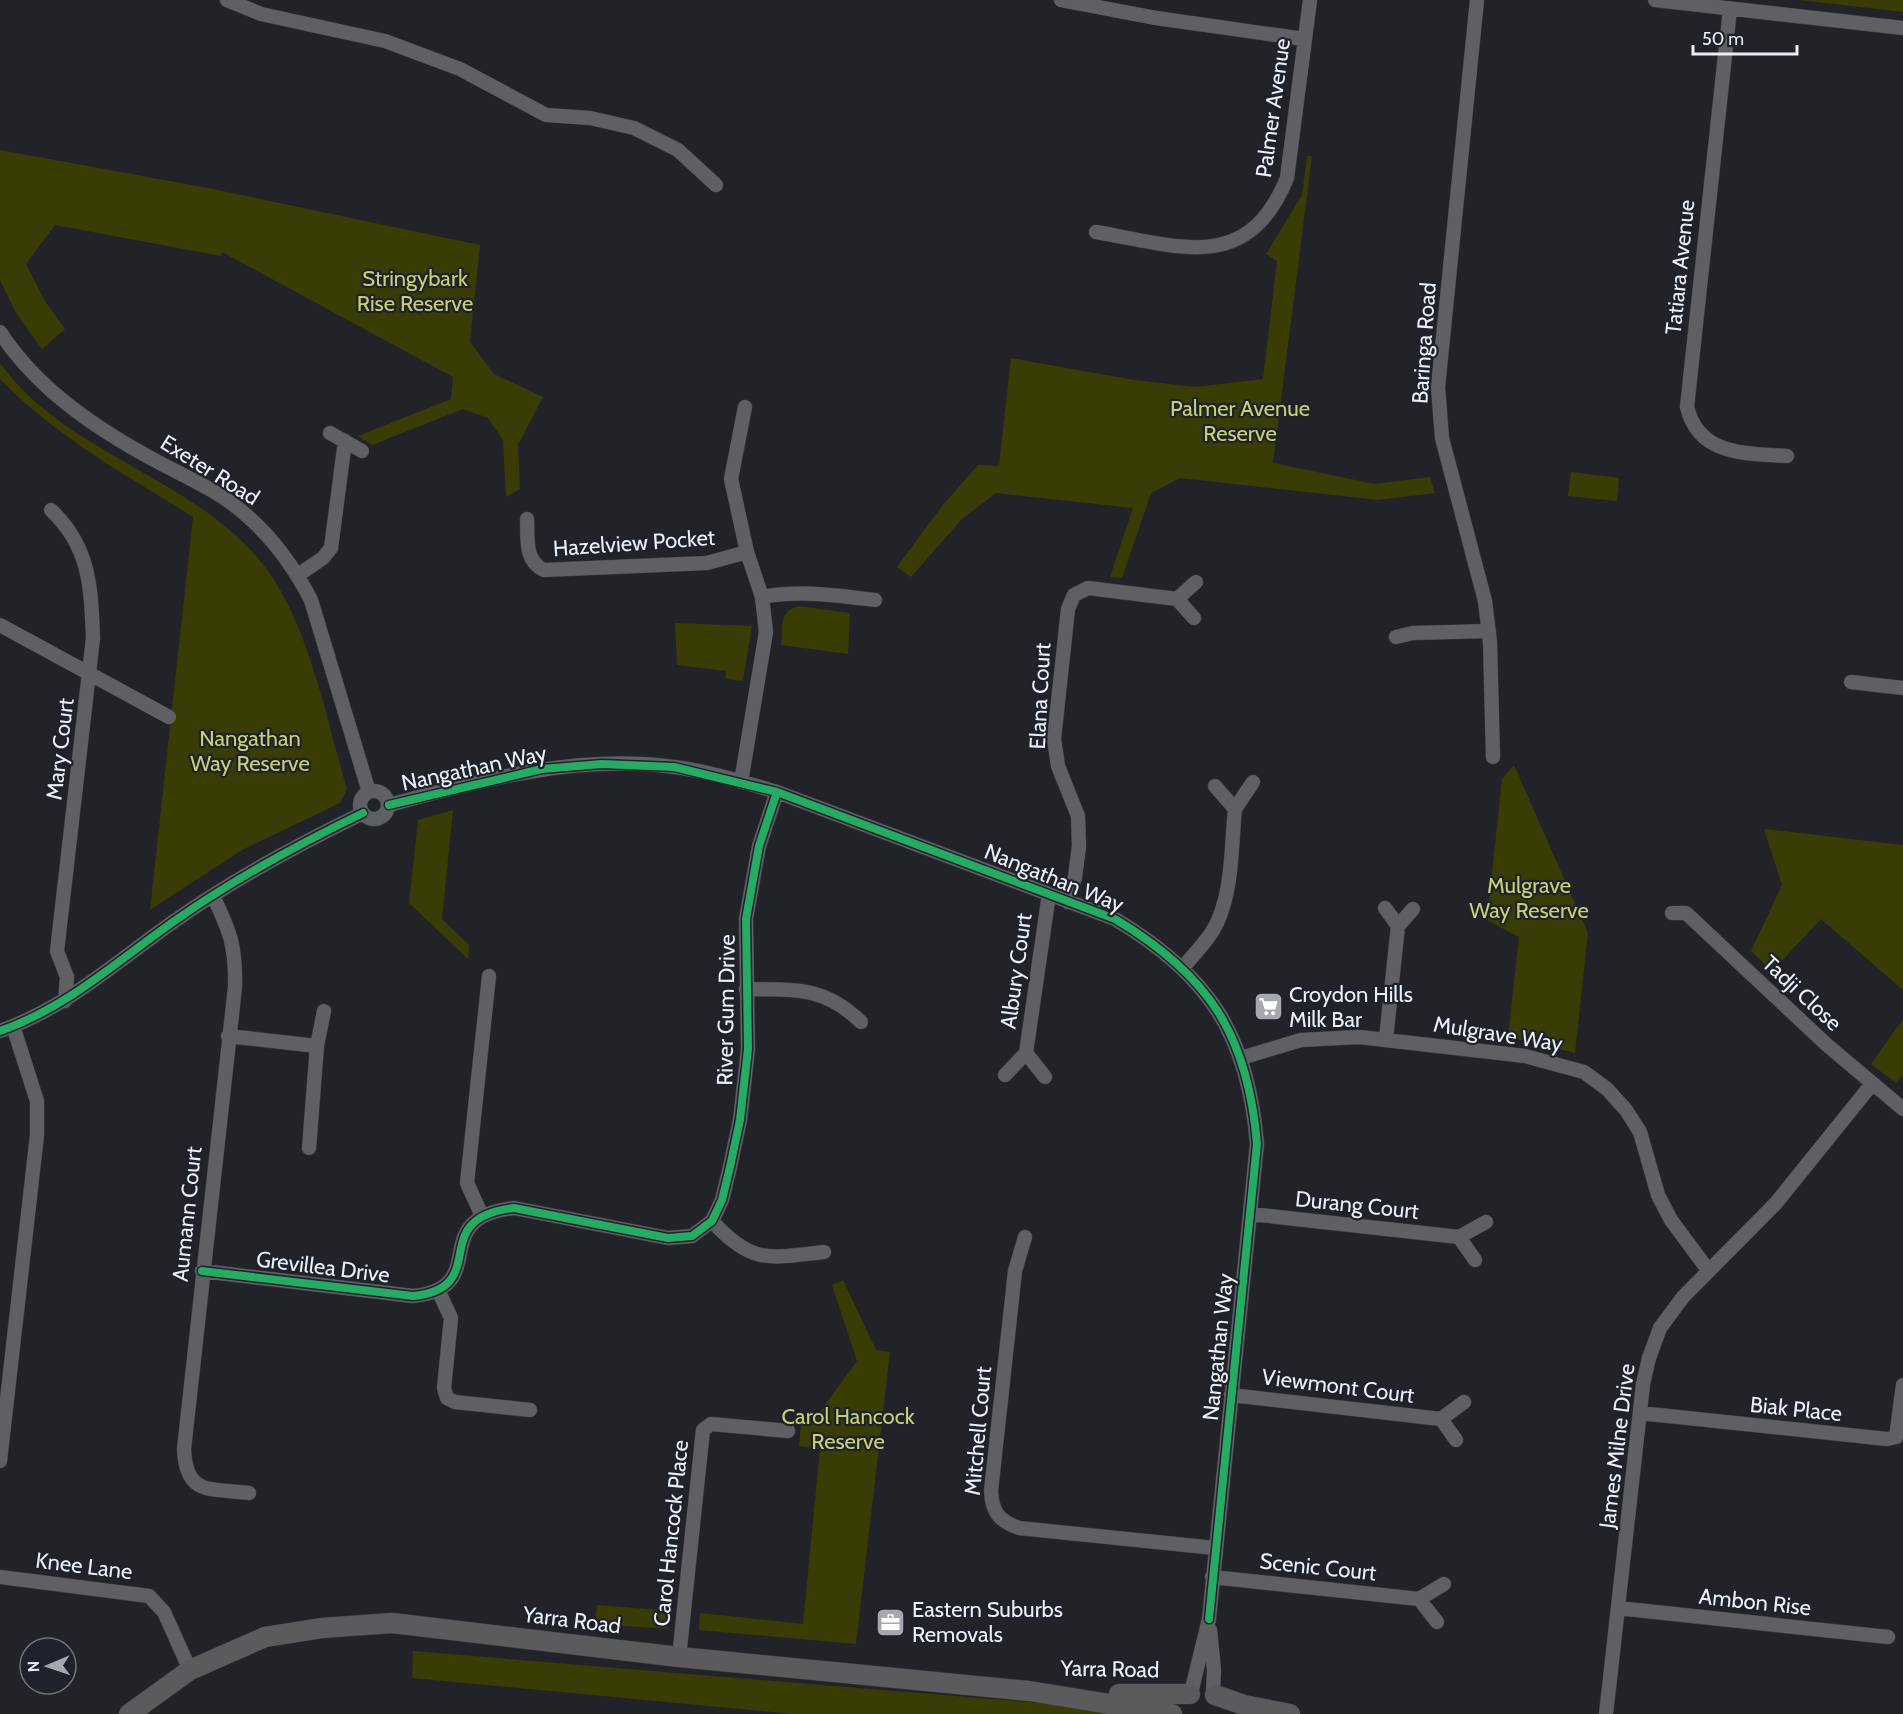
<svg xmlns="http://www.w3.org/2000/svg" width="1903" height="1714" font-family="Cabin,sans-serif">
  <rect width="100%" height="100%" fill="#222328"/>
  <!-- green -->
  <path fill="#3a3c05" d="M 1800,0 L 1903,0 L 1903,12 Z
    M 0,150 L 208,188 L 480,245 L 470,342 L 494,374 L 543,397 L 518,445 L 520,489 L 506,497 L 503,440 L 488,418 L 463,409 L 372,445 L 358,436 L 451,399 L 453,377 L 222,252 L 221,256 L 55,225 L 26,264 L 45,301 L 65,329 L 42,349 L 16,313 L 0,280 Z
    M 1307,156 L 1312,156 L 1273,463 L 1375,484 L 1430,477 L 1435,493 L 1378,500 L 1180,478 L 1151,493 L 1122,578 L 1110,577 L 1133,508 L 996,493 L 961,520 L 911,577 L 897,567 L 942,506 L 978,465 L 999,466 L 1011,358 L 1134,380 L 1195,387 L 1263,379 L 1277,261 L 1266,254 L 1302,195 Z
    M 0,363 C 64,452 186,475 257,557 C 308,616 325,715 347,789 L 340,803 L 242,850 L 150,910 L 193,517 C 125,474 56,437 0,379 Z
    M 1571,472 L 1619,478 L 1617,501 L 1568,496 Z
    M 799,606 L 850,613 L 848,654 L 781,645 C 784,626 777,612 799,606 Z
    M 675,623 L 752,626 L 743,681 L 726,679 L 726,671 L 677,665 Z
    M 1514,765 L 1588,933 L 1575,1053 L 1508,1037 L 1519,937 L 1487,920 L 1502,779 Z
    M 453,810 L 442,919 L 469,945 L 468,959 L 409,903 L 418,820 Z
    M 1764,829 L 1903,845 L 1903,990 L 1821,919 L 1772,971 L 1751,951 L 1782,885 Z
    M 1903,1019 L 1903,1075 L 1896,1083 L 1871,1064 Z
    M 843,1280 L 876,1350 L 890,1352 L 856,1644 L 699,1630 L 700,1613 L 803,1624 L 820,1449 L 799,1446 L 802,1415 L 817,1416 L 857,1361 L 832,1285 Z
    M 597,1605 L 671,1611 L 668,1629 L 595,1624 Z
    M 413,1651 L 1087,1707 L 1131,1714 L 793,1714 L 412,1678 Z"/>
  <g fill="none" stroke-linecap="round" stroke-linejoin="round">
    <defs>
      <path id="minor" d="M 227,0 L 261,14 L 385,41 L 460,69 L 546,115 L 590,118 L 634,128 L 678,150 L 716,185
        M 1061,0 L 1156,18 L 1304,39
        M 1477,0 L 1438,387 L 1442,438 L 1485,601 L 1490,642 L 1493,757
        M 1655,0 L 1903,28
        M 1730,9 L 1687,407 C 1699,456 1745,453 1787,456
        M 1096,232 C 1178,246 1248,275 1287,178 L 1310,0
        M 0,332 C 38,390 98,430 158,462 C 188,478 219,491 245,514 C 273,538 294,567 311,600 L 369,792
        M 330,433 L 362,451
        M 51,510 C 90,547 91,587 93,638 L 57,951 L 67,977 L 65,1001
        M 527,519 C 528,538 524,561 544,570 L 707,563 L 747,552
        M 298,575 L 323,558 L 331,548 L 345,441
        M 762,597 C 801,590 836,595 875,600
        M 1194,618 L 1177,599 L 1196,582
        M 0,625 L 169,717
        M 1396,637 L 1413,633 L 1489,631
        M 1851,682 L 1903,688
        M 741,782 L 766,632 L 762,597 L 747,552 L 731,479 L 745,407
        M 1215,786 L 1235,809 L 1253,782
        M360 805a14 14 0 1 1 28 0a14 14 0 1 1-28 0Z
        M 389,805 C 480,780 578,754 674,767 C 708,771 743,782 777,792 L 1115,919 C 1209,975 1248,1035 1257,1144 L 1209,1619 L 1191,1693
        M 213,896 C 230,931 236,947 235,987 L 184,1449 C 186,1496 210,1488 249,1493
        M 1068,902 L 1075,877 L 1079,846 L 1078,816 L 1058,766 L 1054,739 L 1068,609 L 1074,595 L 1088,588 L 1177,599
        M 1385,908 L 1398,926 L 1413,909
        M 1672,913 L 1686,913 L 1827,1045 L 1903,1109
        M 1183,967 C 1193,956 1204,944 1212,932 C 1233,899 1231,847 1235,809
        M 746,989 C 796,990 824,986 861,1022
        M 0,1031 C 66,1008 116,962 173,922 C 232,880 297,845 363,813
        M 228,1036 L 317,1046
        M 1386,1039 L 1398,926
        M 1026,1053 L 1049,894
        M 1241,1058 L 1301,1040 L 1359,1037 L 1525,1056 L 1584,1072 L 1607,1089 L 1626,1110 L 1640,1132 L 1658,1195 L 1671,1220 L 1708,1270
        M 1005,1075 L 1026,1053 L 1045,1077
        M 309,1148 L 317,1046 L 324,1011
        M 1251,1214 L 1459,1237
        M 482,1216 L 467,1183 L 489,976
        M 712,1221 C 752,1265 769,1258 824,1252
        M 1025,1237 L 1015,1271 L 991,1491 C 992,1512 999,1521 1019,1528 L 1215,1548
        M 1475,1260 L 1459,1237 L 1486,1222
        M 202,1271 L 413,1296 C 494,1288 424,1218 514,1208 L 668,1238 L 692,1236 L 712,1221 L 722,1200 L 730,1167 L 740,1120 L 748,1049 L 746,919 L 759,846 L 777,792
        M 439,1292 L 451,1318 L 444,1388 L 447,1398 L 455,1402 L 530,1410
        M 1231,1395 L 1441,1419
        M 1640,1413 L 1887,1439 L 1896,1437 L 1903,1385
        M 1456,1440 L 1441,1419 L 1464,1402
        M 0,1461 L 37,1135 L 37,1101 L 13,1026
        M 0,1577 L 149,1596 L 164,1612 L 190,1670
        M 1212,1577 L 1419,1599
        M 1618,1608 L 1888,1637
        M 1437,1622 L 1419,1599 L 1444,1584
        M 1210,1630 L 1214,1670 L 1213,1693
        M 679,1657 L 703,1430 L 711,1424 L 788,1431
        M 1606,1714 L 1643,1384 L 1649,1358 L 1660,1328 L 1683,1297 L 1776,1203 L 1872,1084"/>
      <path id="secondary" d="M 1119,1694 L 1190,1694
        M 1215,1695 L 1244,1705 L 1290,1714
        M 129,1714 L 190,1670 L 265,1637 L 322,1628 L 392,1623 L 679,1657 L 1029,1691 L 1172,1714"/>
    </defs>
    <!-- minor casing -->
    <use href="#minor" stroke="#3d3e42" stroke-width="15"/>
    <!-- secondary casing -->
    <use href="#secondary" stroke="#3d3e42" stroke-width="21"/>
    <!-- minor -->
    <use href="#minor" stroke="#5f6064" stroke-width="14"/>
    <!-- secondary -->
    <use href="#secondary" stroke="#5b5a5c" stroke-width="20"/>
    <defs>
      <path id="cycleway" d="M 389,805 L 542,769 L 602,764 L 674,767 L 777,792 L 1115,919 C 1209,975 1248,1035 1257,1144 L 1209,1619
        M 0,1031 C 66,1008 116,962 173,922 C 232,880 297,845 363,813
        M 202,1271 L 413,1296 C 494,1288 424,1218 514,1208 L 668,1238 L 692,1236 L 712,1221 L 722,1200 L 730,1167 L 740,1120 L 748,1049 L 746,919 L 759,846 L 777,792"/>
    </defs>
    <!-- cycleway casing -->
    <use href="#cycleway" stroke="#1e222c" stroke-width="11"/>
    <!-- cycleway -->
    <use href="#cycleway" stroke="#26ab63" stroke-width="8"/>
  </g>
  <!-- icons -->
  <defs>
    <symbol id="supermarket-square" viewBox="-11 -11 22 22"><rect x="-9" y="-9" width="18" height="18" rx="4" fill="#a5a8ae" stroke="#1e222c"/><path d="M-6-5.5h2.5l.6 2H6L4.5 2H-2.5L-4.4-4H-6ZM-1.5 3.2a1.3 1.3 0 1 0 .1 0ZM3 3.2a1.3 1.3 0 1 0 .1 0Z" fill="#fff"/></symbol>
    <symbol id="office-square" viewBox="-11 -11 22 22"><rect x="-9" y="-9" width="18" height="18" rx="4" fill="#a5a8ae" stroke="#1e222c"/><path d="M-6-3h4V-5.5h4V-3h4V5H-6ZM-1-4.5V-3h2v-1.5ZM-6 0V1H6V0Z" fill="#fff"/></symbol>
  </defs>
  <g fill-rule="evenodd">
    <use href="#supermarket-square" x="1252" y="990" width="33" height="33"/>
    <use href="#office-square" x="874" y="1606" width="33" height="33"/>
  </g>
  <g text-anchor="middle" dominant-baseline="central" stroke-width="4.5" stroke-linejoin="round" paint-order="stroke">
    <!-- street labels -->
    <g font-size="22" fill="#eceff6" stroke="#1e222c">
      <text transform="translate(1273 108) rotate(-82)">Palmer Avenue</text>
      <text transform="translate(1680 267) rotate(-84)">Tatiara Avenue</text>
      <text transform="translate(1424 343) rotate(-86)">Baringa Road</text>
      <text transform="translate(210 470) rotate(32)">Exeter Road</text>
      <text transform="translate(634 543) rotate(-4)">Hazelview Pocket</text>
      <text transform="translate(1040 696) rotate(-87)">Elana Court</text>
      <text transform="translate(60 749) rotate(-83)">Mary Court</text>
      <text transform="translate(474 768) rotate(-12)">Nangathan Way</text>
      <text transform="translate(1054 878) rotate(22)">Nangathan Way</text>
      <text transform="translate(1016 971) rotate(-82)">Albury Court</text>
      <text transform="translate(1802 993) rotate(43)">Tadji Close</text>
      <text transform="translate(726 1010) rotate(-89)">River Gum Drive</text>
      <text transform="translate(1498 1034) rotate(9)">Mulgrave Way</text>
      <text transform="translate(1357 1205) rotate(6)">Durang Court</text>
      <text transform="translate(187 1214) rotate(-84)">Aumann Court</text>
      <text transform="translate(323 1267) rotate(7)">Grevillea Drive</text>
      <text transform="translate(1218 1347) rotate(-84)">Nangathan Way</text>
      <text transform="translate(1338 1386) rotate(7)">Viewmont Court</text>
      <text transform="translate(1796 1409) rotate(6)">Biak Place</text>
      <text transform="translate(978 1431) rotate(-85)">Mitchell Court</text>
      <text transform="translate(1617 1446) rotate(-83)">James Milne Drive</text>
      <text transform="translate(671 1533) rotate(-84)">Carol Hancock Place</text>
      <text transform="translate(84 1566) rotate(7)">Knee Lane</text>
      <text transform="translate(1318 1567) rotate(6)">Scenic Court</text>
      <text transform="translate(1755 1602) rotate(6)">Ambon Rise</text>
      <text transform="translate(572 1620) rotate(7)">Yarra Road</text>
      <text transform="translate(1110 1669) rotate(1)">Yarra Road</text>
    </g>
    <!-- park labels -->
    <g font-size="22" fill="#c8d06f" stroke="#1e222c">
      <text x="415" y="278">Stringybark<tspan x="415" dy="25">Rise Reserve</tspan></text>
      <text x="1240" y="408">Palmer Avenue<tspan x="1240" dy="25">Reserve</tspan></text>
      <text x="250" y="738">Nangathan<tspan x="250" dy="25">Way Reserve</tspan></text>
      <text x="1529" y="885">Mulgrave<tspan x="1529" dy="25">Way Reserve</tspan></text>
      <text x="848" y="1416">Carol Hancock<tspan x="848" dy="25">Reserve</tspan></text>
    </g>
    <!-- poi labels -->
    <g font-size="22" fill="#eceff6" stroke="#1e222c" text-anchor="start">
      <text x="1289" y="994">Croydon Hills<tspan x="1289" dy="25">Milk Bar</tspan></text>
      <text x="912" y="1609">Eastern Suburbs<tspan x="912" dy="25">Removals</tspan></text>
    </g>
  </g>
  <!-- north arrow -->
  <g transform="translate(48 1666) rotate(268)"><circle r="28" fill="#1e222c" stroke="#70747d" stroke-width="1.5"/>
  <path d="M0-4.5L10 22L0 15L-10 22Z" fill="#a5a8ae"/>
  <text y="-9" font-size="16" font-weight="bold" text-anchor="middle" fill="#eceff6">N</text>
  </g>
  <!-- scale -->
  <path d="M1693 45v9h104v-9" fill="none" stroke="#eceff6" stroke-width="3"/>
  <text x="1702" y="45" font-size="18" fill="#eceff6" stroke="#1e222c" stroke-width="4.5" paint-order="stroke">50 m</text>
</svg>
